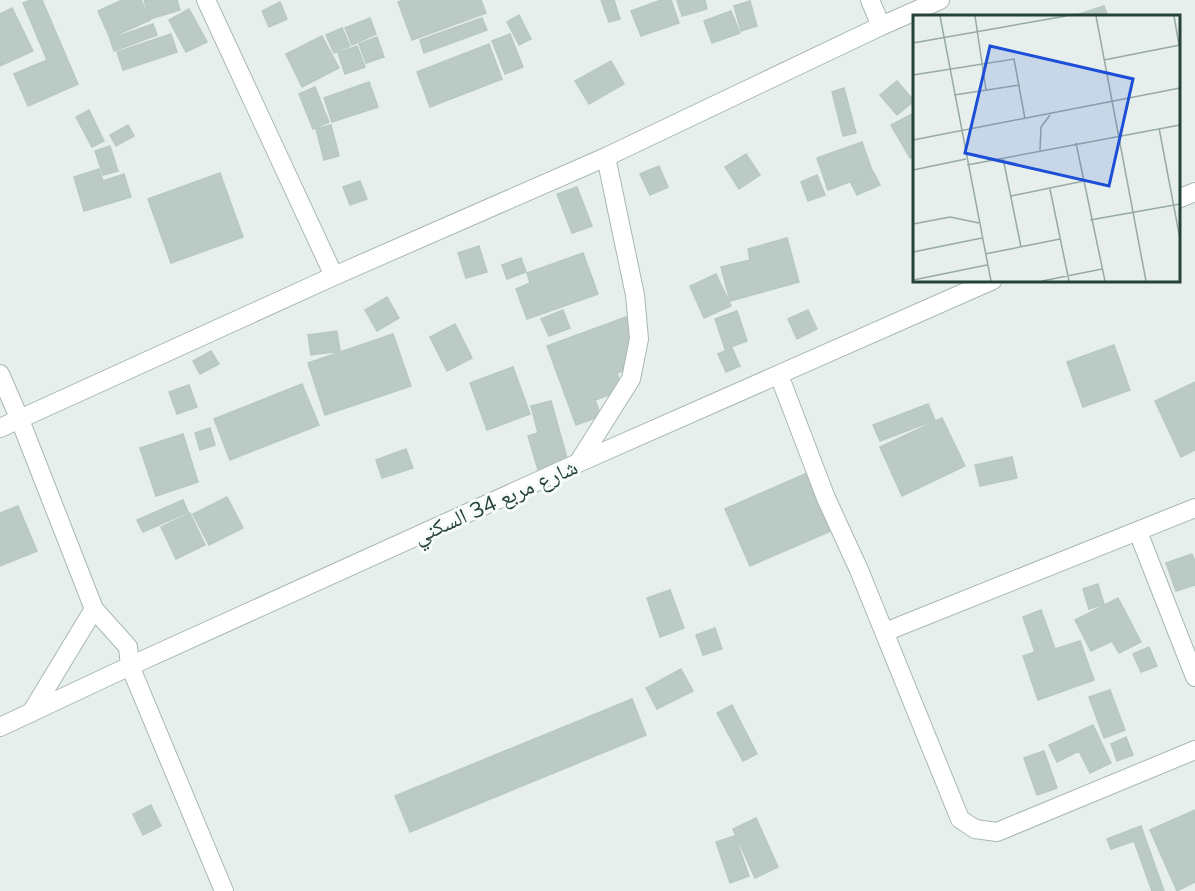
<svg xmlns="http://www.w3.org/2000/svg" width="1195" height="891" font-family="Mulish,'Noto Naskh Arabic',sans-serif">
  <rect width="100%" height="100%" fill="#e6efeb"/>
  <!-- building -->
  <path fill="#bbcac4" stroke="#b8c9c2" stroke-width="1.5" d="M 31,0 L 42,0 L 78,84 L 28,106 L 14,74 L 47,60 L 23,3 Z
    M 122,0 L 141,0 L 150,20 L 110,38 L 98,11 Z
    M 144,0 L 177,0 L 180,10 L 150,19 Z
    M 403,0 L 481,0 L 486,13 L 412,40 L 398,2 Z
    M 601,0 L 614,0 L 620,19 L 609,22 Z
    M 661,0 L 671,0 L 679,23 L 641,36 L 631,11 Z
    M 677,0 L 705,0 L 707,9 L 682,16 Z
    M 750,1 L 757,26 L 741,31 L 734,6 Z
    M 280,2 L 287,19 L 269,27 L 262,11 Z
    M 1104,6 L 1108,16 L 1077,16 L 1076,15 Z
    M 12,8 L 33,51 L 0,66 L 0,14 Z
    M 189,9 L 207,42 L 186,52 L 169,20 Z
    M 731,11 L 740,33 L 712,43 L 704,21 Z
    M 519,15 L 531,39 L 519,45 L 507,22 Z
    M 370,18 L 376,34 L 352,45 L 345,28 Z
    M 482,18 L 487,30 L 424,53 L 420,40 Z
    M 153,24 L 157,35 L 114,51 L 110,39 Z
    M 342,28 L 350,46 L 334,53 L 326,35 Z
    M 171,34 L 177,52 L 123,70 L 117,52 Z
    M 510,34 L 523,67 L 505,74 L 492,41 Z
    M 322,36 L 339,68 L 302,87 L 286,54 Z
    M 377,37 L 384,57 L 366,63 L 359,44 Z
    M 489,44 L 502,79 L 430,107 L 417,72 Z
    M 357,46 L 365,67 L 345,74 L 338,53 Z
    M 611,61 L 624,84 L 589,104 L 575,81 Z
    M 897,81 L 914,101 L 897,115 L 880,95 Z
    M 369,82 L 378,107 L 332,122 L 324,98 Z
    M 315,87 L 329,122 L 313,129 L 299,94 Z
    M 844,88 L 856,133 L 843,136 L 832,92 Z
    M 89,110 L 104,141 L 92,147 L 76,117 Z
    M 912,114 L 914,118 L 914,156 L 910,158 L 891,125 Z
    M 128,125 L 134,136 L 116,146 L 110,135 Z
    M 331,125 L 339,156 L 324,160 L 316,129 Z
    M 862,142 L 873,173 L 828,190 L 817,158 Z
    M 110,146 L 118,171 L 103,175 L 95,151 Z
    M 746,154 L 760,175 L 739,189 L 725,167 Z
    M 659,166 L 668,187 L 650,195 L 640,174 Z
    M 99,169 L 103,181 L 124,174 L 131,197 L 84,211 L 74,177 Z
    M 220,173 L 243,237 L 171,263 L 148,199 Z
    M 874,173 L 880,185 L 857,195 L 851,183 Z
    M 817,175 L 825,195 L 808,201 L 801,182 Z
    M 360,181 L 367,199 L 350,205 L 343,187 Z
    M 577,187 L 592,226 L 572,233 L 557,194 Z
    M 787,238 L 799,282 L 730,301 L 721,267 L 750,260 L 748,249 Z
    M 479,246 L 487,272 L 466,278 L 458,253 Z
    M 583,253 L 598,294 L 527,319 L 516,289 L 530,283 L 527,273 Z
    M 521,258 L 526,272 L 507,279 L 502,265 Z
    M 716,274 L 731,306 L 704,318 L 690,286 Z
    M 387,297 L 399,318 L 377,331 L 365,310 Z
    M 563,310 L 570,328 L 549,336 L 541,319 Z
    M 808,310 L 817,329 L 797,339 L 788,319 Z
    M 737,311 L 747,341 L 725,349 L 715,319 Z
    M 626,317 L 643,364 L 617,373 L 623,390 L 595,400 L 601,416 L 576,425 L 547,346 Z
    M 455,324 L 472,358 L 447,371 L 430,337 Z
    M 337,331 L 340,351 L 311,355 L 308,335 Z
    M 393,334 L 411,386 L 325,415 L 308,363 Z
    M 1114,345 L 1130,390 L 1083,407 L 1067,362 Z
    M 732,348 L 740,366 L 726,372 L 718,354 Z
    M 211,351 L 219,364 L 200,374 L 193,361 Z
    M 513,367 L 530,414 L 487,430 L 470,383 Z
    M 1195,382 L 1195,450 L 1181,457 L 1155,401 Z
    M 302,384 L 319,425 L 230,460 L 214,419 Z
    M 189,385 L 197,407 L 177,414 L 169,392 Z
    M 551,401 L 569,465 L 539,473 L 528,436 L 538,433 L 531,406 Z
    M 928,404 L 935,420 L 880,441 L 873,425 Z
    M 942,418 L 965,466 L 902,496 L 880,447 Z
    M 210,428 L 215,445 L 200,450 L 195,433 Z
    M 183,434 L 198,482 L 156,496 L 140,448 Z
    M 406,449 L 413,468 L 382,478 L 376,460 Z
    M 1012,457 L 1017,478 L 980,486 L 975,465 Z
    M 814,470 L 840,527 L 750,566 L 725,509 Z
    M 227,497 L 243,528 L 209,545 L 193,514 Z
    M 183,500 L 188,512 L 143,532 L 137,520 Z
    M 18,506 L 37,551 L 0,566 L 0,513 Z
    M 190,513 L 205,545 L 176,559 L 161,527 Z
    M 1192,554 L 1195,561 L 1195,585 L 1176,591 L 1166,563 Z
    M 1098,584 L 1104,604 L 1089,609 L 1083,589 Z
    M 670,590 L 684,628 L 660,637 L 647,598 Z
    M 1118,598 L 1141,642 L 1119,653 L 1112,641 L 1091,651 L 1075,620 Z
    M 1041,610 L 1055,649 L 1080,641 L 1094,680 L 1038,700 L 1023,656 L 1035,652 L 1023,617 Z
    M 715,628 L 722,649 L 703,655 L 696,635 Z
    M 1149,647 L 1157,666 L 1141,672 L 1133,654 Z
    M 681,669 L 693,691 L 657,709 L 646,688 Z
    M 1110,690 L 1125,730 L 1104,738 L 1089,697 Z
    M 632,699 L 646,735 L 410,832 L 395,796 Z
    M 732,705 L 757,754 L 743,761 L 717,713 Z
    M 1093,725 L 1111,763 L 1090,773 L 1079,751 L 1057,762 L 1049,745 Z
    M 1126,737 L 1133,755 L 1117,761 L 1111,744 Z
    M 1044,751 L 1057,788 L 1037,795 L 1024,758 Z
    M 151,805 L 161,826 L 143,835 L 133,814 Z
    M 1195,810 L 1195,882 L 1177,891 L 1150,830 Z
    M 756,818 L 778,867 L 755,878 L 733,829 Z
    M 1141,826 L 1164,891 L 1152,891 L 1134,841 L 1111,849 L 1107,839 Z
    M 735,836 L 749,876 L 730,883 L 716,842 Z"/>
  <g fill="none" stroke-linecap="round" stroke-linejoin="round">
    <defs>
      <path id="minor" d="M 206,0 L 334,276
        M 870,0 L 881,26
        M 1178,199 L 1195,192
        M 0,374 L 20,420 L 94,609 L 128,647 L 130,666 L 224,891
        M 779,375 L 826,498 L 859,570 L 960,819 L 975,829 L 997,832 L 1195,750
        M 0,428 L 334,276 L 606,157 L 881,26 L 940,0
        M 578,463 L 631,379 L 639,339 L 635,295 L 606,157
        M 1138,532 L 1195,677
        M 885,632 L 1195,508
        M 31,713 L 94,609
        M 0,727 L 130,666 L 578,463 L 993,280"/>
    </defs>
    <!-- minor casing -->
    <use href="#minor" stroke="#a8b8b2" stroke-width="20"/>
    <!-- minor -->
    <use href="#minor" stroke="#fff" stroke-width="18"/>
  </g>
  <g text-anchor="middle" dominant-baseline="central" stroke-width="6" stroke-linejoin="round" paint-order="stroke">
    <!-- street labels -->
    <g font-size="22" fill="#24423a" stroke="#f7fbf9">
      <text transform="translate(495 501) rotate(-24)">شارع مربع 34 السكني</text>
    </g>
  </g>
  <!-- overview -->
  <g transform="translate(913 15)">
    <rect width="267" height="267" fill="#e6efeb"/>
    <path fill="none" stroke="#98aaa4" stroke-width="1.5" d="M 27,1 L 78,266M 62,1 L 73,75M 183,1 L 233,266M 261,1 L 266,30M 0,28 L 153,1M 191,45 L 267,30M 0,60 L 101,44 L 112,104M 41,80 L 107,70M 246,113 L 267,224M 0,125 L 267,73M 163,128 L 192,266M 127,135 L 128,112 L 137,100M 90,143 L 108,232M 54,150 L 267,110M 0,155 L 53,144M 137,174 L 156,266M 98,181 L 171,166M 177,205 L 267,189M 0,209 L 37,202 L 66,208M 0,237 L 69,223M 72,239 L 147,224M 0,265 L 74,250M 129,266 L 189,254"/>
    <path fill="#1d4ed8" fill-opacity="0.15" stroke="#1d4ed8" stroke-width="3" d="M 77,31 L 220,64 L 196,171 L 52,138 Z"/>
    <rect width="267" height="267" fill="none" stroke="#24423a" stroke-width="3"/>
  </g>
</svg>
